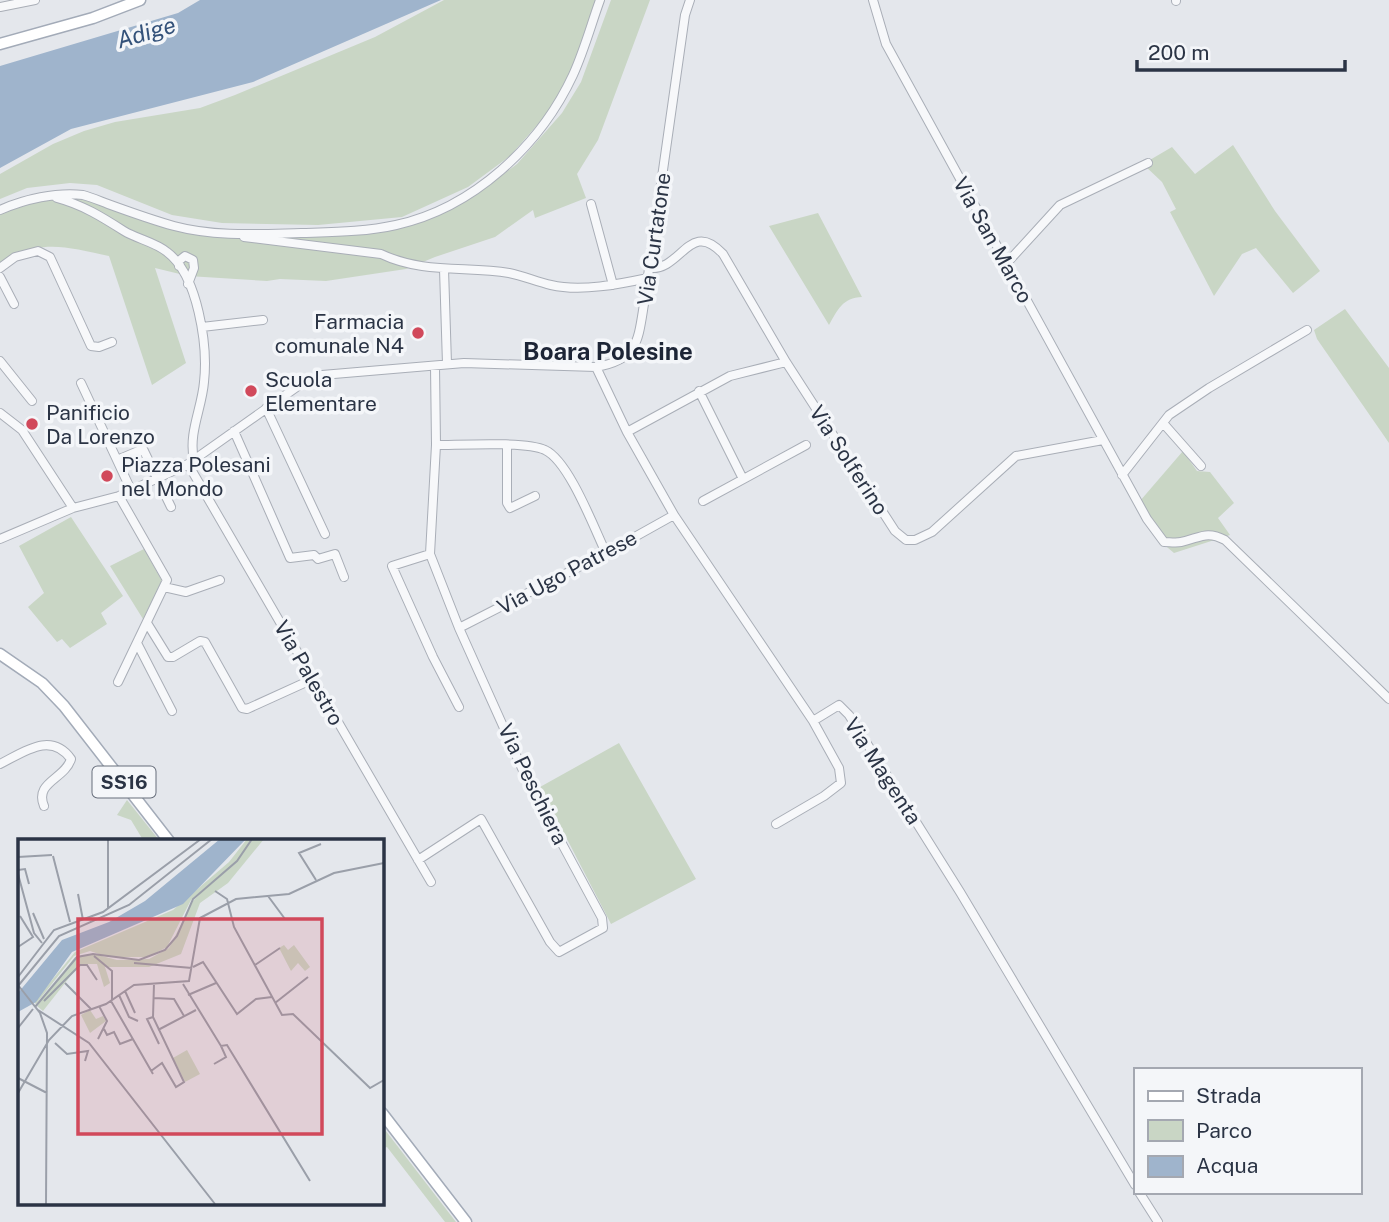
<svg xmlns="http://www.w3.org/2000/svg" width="1389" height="1222" font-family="'Public Sans',sans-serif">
  <rect width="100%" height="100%" fill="#e4e7ec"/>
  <!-- green -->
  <path fill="#c9d6c5" d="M 444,0 L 600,0 L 571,77 L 553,107 L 510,156 L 468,187 L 402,217 L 318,225 L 222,223 L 172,215 L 97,185 L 70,183 L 27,188 L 0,199 L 0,174 L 53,144 L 84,131 L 115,122 L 200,108 L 235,95 L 375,37 Z
    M 611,0 L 650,0 L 598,140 L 577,174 L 586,198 L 535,218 L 533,210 L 495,237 L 435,257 L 406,269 L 326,281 L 280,279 L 267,281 L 188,276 L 155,268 L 186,363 L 152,385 L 109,256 C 64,247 41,238 0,264 L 0,210 L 69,193 L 169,225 L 221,233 L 318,235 L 405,227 L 473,197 L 517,164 L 562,113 L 581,82 Z
    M 1233,145 L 1275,211 L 1320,271 L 1293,293 L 1256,248 L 1242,254 L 1214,296 L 1170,212 L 1176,209 L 1162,182 L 1143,164 L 1172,147 L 1195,174 Z
    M 818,213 L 862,297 C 843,297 837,311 829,325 L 769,226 Z
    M 1345,309 L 1389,368 L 1389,443 L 1317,339 L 1314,330 Z
    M 1183,451 L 1197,471 L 1210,472 L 1234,503 L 1218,518 L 1230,535 L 1174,553 L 1161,542 L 1140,501 Z
    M 71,517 L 123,596 L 101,613 L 107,624 L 70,648 L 62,639 L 57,642 L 28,607 L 44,593 L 19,546 Z
    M 144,549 L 162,581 L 143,619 L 110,566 Z
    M 619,743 L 696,879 L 611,924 L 540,787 Z
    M 127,800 L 159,840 L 143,840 L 131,820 L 117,815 Z
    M 382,1126 L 456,1222 L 445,1222 L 387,1147 L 384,1148 L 382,1155 Z"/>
  <!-- water -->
  <path fill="#9fb4cc" d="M 200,0 L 441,0 L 253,82 L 71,129 L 0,168 L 0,66 L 178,13 Z"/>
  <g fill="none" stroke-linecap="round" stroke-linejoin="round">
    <defs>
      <path id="minor" d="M 873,0 L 886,44 L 1147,519 L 1164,542 C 1169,542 1176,543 1181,542 C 1200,538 1206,530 1225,540 L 1389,699
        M 1176,0 L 1176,1
        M 0,7 L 35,0
        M 57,198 C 83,205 102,217 124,231 C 137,239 155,242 167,252 C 198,275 208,346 204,382 C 202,408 188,433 194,460
        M 591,204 L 613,285
        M 0,210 C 25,199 56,192 83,195 C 91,197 100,201 108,204 C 130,212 152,220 174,226 C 215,237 259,234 301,233 C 333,232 365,232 396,225 C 473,208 540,146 573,75 C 584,51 591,25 600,0
        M 244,237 L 381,254 C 423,274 466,266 509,273 C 524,276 537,282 551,285 C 581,292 620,284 648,278
        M 1006,264 L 1060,205 L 1148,163
        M 179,266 L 180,260 L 185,256 L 193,260 L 194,268 L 188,284
        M 0,268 L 15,257 L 38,251 L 50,257 L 91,346 L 99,347 L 112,342
        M 650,268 C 681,271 690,218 723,254 L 786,362 L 895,531 L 906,540 L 915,540 L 932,532 L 1016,456 L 1103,440
        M 444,269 L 447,364
        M 0,277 L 14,304
        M 202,327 L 263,320
        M 0,361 L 32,401
        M 596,367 L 627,432 L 674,515 L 813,721 L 839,705 L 849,715 L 960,892 L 1135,1185
        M 81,383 L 131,490
        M 699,391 L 743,479
        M 266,408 L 325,534
        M 0,413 L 22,430 L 73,508
        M 1163,423 L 1201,466
        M 234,431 L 290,558 L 314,555 L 318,559 L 335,554 L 344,577
        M 627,432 L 730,376 L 786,362
        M 436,445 C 460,445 527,441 545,450 C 569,461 594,528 606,553
        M 507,446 L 507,503 L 510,508 L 535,496
        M 117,460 L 143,449 L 171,507
        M 188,464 L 431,882
        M 1122,475 L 1169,415 L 1209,388 L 1307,330
        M 703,501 L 806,445
        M 0,539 L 73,508 L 119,496 L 188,464 L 301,384 L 322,375 L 464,363 L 596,367 C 638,360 638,341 644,304 L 685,15 L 690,0
        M 430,554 L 392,566 L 433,657 L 459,707
        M 164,587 L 186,592 L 220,580
        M 147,623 L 168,657 L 173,657 L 200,641 L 205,642 L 242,708 L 247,709 L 313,679
        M 459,628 L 606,553 L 674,515
        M 137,643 L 172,711
        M 118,682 L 167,580 L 119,496
        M 0,764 C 24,752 51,731 71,759 C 65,779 34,782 44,806
        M 776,824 L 824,796 L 841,783 L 839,768 L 813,721
        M 418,860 L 481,819 L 550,942 L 559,952 L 603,928 L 602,918 L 525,775 L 459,628 L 430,554 L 436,445 L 435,366
        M 1139,1192 L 1158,1222"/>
      <path id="major" d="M 0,44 L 93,18 L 140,0
        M 0,654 L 42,683 L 64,706 L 169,841
        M 382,1113 L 466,1222"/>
    </defs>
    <!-- minor casing -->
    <use href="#minor" stroke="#a9aeb7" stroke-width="10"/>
    <!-- major casing -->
    <use href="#major" stroke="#a3abb8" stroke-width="13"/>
    <!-- minor -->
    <use href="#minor" stroke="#f7f8fa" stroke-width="8"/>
    <!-- major -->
    <use href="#major" stroke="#fff" stroke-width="10"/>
  </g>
  <!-- markers -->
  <g fill="#d1495b" stroke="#f4f6f9" stroke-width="2.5">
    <circle cx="418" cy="333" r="7"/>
    <circle cx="251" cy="391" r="7"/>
    <circle cx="32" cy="424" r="7"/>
    <circle cx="107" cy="476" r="7"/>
  </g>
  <g text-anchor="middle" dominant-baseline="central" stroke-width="7" stroke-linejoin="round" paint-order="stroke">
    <!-- shield labels -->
    <rect fill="#f4f6f9" stroke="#676e7b" stroke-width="2" x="92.5" y="766.5" width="63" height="31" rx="5"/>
    <g font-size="19" font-weight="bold" fill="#2b3445">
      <text x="124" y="782">SS16</text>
    </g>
    <!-- street labels -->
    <g font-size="21" fill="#2b3445" stroke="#f4f6f9">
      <text transform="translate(654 239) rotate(-82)">Via Curtatone</text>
      <text transform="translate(993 240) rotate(61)">Via San Marco</text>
      <text transform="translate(849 460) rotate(57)">Via Solferino</text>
      <text transform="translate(567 572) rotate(-28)">Via Ugo Patrese</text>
      <text transform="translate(309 673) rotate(60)">Via Palestro</text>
      <text transform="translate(883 771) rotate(57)">Via Magenta</text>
      <text transform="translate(533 784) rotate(64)">Via Peschiera</text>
    </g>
    <!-- poi labels -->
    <g font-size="21" fill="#2b3445" stroke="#f4f6f9" text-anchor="start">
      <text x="404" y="321" text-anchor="end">Farmacia<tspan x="404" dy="24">comunale N4</tspan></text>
      <text x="265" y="379">Scuola<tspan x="265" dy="24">Elementare</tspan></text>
      <text x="46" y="412">Panificio<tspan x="46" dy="24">Da Lorenzo</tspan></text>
      <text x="121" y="464">Piazza Polesani<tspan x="121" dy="24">nel Mondo</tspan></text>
    </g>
    <!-- water labels -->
    <g font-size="23" font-style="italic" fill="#34527a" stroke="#f4f6f9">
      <text transform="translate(146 32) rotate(-16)">Adige</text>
    </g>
    <!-- quarter labels -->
    <g font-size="24" font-weight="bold" fill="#1d2536" stroke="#f4f6f9">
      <text x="608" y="351">Boara Polesine</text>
    </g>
  </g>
  <!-- overview -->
  <g transform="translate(18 839)">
    <rect width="366" height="366" fill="#e4e7ec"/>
    <path d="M 229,0 L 233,0 L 221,19 L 173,61 L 149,108 L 130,118 L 90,118 L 72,112 L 56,117 L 18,165 L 16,163 L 57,113 L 155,71 L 211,23 ZM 235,0 L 246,0 L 210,44 L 182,64 L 163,115 L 131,128 L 87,128 L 92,144 L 86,148 L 79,125 L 62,125 L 25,172 L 19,167 L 57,118 L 76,115 L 99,121 L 131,120 L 151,109 L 175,62 ZM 266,106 L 270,111 L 276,106 L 292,128 L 287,132 L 280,124 L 273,132 L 261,109 ZM 72,171 L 78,180 L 85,177 L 88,182 L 72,194 L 63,176 ZM 169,211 L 182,235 L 167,243 L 155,219 Z" fill="#c9d6c5"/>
    <path d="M 202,0 L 228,0 L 165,65 L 54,113 L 18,163 L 0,173 L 0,154 L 44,101 L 91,83 L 127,62 Z" fill="#9fb4cc"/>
    <path fill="none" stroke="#9a9fa9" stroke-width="2" d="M 90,0 L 90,69M 35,17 L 52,83M 0,18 L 34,16M 0,31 L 7,30 L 11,45M 0,35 L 16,94 L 24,104M 298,41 L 281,14 L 303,5M 197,52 L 209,60 L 216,88 L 264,176 L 275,175 L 352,249 L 366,241M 60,55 L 65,81M 250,57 L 267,80M 15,74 L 26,100M 0,108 L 15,98 L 2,77M 76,117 L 94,132 L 94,161M 116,124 L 174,129M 237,126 L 262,109M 175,128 L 185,123 L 219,175 L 238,160 L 254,158M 0,138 L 36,91 L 85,73 L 183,0M 47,144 L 73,170M 165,145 L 203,207 L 209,206 L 292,342M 0,146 L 22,174 L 29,194 L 28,365M 0,147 L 41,97 L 111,66 L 194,0M 107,152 L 117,174M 101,156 L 111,178 L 120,182M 170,156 L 198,144M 136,159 L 156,160 L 166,177M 26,162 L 62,126 L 69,126 L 79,141M 93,162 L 135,235M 257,164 L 290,138M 17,168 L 59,118 L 75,115 L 121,121 L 147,111 L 159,97 L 175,60 L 219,22 L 234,0M 20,171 L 71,204 L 197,365M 135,178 L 129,180 L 141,205M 0,189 L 15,170M 86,190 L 89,196 L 96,193 L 102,205 L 115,200M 140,191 L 178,171M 80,200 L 89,182 L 81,167M 37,204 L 49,215 L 70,212 L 67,222M 196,225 L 208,218 L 203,207M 133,232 L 144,224 L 158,248 L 166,243 L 135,178 L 136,145M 0,239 L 29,254M 0,254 L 31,201 L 54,177 L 88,165 L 116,146 L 171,142 L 182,79 L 218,60 L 271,55 L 316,34 L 366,24"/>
    <path fill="#d1495b" fill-opacity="0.15" stroke="#d1495b" stroke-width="3.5" d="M 60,80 L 304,80 L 304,295 L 60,295 Z"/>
    <rect width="366" height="366" fill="none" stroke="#2b3445" stroke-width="3.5"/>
  </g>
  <!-- legend -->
  <rect x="1134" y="1068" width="228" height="126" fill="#f4f6f9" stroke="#a4a8b1" stroke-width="2"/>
  <rect x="1148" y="1091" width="35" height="10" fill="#ffffff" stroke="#a4a8b1" stroke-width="2"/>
  <text x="1196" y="1103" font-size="21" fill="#2b3445">Strada</text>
  <rect x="1148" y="1120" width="35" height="21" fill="#c9d6c5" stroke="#a4a8b1" stroke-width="2"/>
  <text x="1196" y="1138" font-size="21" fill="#2b3445">Parco</text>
  <rect x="1148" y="1156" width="35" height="21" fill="#9fb4cc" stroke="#a4a8b1" stroke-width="2"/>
  <text x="1196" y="1173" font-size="21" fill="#2b3445">Acqua</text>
  <!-- scale -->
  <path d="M1137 60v10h208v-10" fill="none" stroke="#2b3445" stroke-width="3.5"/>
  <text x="1148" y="60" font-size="21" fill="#2b3445" stroke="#f4f6f9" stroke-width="5" paint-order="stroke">200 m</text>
</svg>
